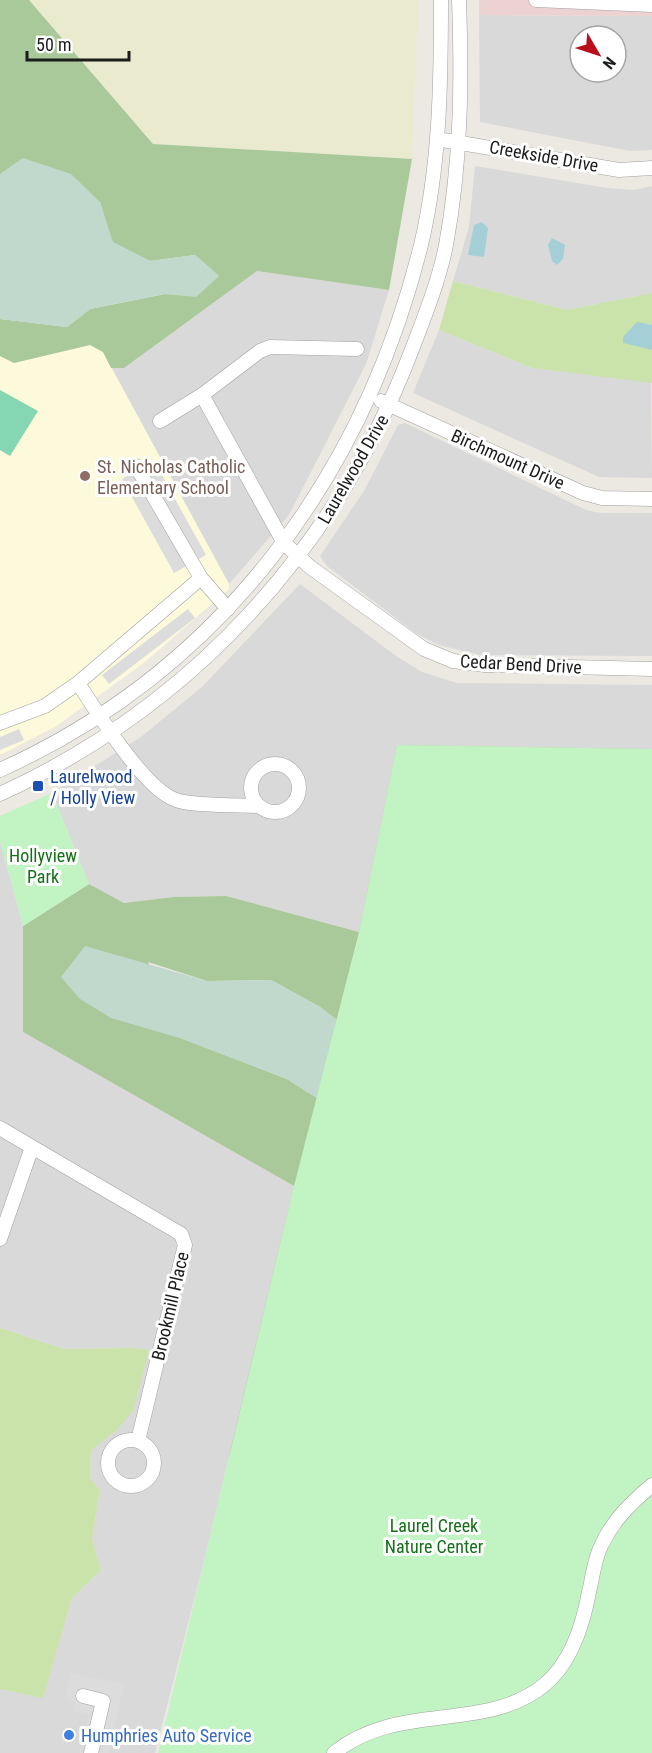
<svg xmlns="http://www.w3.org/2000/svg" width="652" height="1753" font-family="'Roboto Condensed',sans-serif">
  <rect width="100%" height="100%" fill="#ece8e2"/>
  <!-- residential -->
  <path fill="#dad9d9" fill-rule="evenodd" d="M 479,15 L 652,16 L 652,150 L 630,151 L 480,122 ZM 580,36 L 616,36 L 616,72 L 580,72 Z
    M 475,166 L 607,188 L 634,190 L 652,186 L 652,293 L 567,310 L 453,281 L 469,227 Z
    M 257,271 L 389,290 L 366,364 L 289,515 L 229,584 L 111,368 L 124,368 Z
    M 439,330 L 532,368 L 651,382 L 652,478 L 599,477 L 413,393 Z
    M 405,423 L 586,510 L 601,513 L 652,513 L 652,656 L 480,655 L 439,645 L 417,634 L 327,566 L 320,556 L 364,491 L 398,425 Z
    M 300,584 L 396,656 L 422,672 L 457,683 L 652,685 L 652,749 L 397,745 L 359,932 L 226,896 L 173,897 L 124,903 L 89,884 L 52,793 L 141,737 L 203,686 Z
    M 0,841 L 23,926 L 23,1032 L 294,1186 L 205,1557 L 155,1753 L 0,1753 L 0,1689 L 43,1697 L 72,1598 L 101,1570 L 92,1539 L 100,1490 L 90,1478 L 91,1449 L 116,1431 L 149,1351 L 131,1348 L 64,1349 L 0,1328 Z"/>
  <!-- commercial -->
  <path fill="#ecd2d3" d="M 479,0 L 652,0 L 652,16 L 479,15 Z"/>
  <!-- education -->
  <path fill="#fcfadb" d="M 90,345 L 103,352 L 229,584 L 229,589 L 145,662 L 108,689 L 55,727 L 0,755 L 0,356 L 14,363 Z"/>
  <!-- farmland -->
  <path fill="#eaeace" d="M 29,0 L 418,0 L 412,159 L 153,144 Z"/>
  <!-- grass -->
  <path fill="#cae3ab" d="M 453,281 L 567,310 L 652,293 L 652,383 L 532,368 L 439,330 Z
    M 0,1328 L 64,1349 L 132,1348 L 149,1350 L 133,1411 L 116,1431 L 91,1450 L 90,1478 L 100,1490 L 92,1539 L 101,1570 L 72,1598 L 43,1698 L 0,1689 Z"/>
  <!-- forest -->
  <path fill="#aac99a" d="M 0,0 L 29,0 L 153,144 L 412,159 L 389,290 L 257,271 L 124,368 L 111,368 L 103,352 L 90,345 L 14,363 L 0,356 L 0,319 L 67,327 L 90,309 L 165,294 L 196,296 L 219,276 L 195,255 L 150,261 L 112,242 L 100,202 L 0,174 Z
    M 397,745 L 652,749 L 368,1044 L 320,1007 L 271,980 L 207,981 L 148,962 L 183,1039 L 287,1079 L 336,1110 L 228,1460 L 294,1186 L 23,1032 L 23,926 L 89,884 L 124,903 L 173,897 L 226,896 L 359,932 Z"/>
  <!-- wetland -->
  <path fill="#c0d9cc" d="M 23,158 L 71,174 L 100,202 L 113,242 L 150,261 L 195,255 L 219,276 L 196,297 L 165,294 L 90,309 L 67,327 L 0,319 L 0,174 Z
    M 85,946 L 207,981 L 271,980 L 320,1007 L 368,1044 L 336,1110 L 287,1079 L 183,1039 L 111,1018 L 80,999 L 61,977 Z"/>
  <!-- park -->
  <path fill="#c1f4c2" d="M 397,745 L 652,749 L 652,1753 L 158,1753 L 294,1186 L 359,932 Z
    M 52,793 L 89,884 L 23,926 L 0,841 L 0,816 Z"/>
  <!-- pitch -->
  <path fill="#85d6b2" d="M 0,390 L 38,411 L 10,456 L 0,450 Z"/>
  <!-- parking -->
  <path fill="#dcdcdc" d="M 142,461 L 145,466 L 154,461 L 206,555 L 174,573 L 122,479 L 131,474 L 128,468 Z
    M 188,609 L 195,618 L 109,684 L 102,675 Z
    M 19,729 L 24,740 L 0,750 L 0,737 Z
    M 70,1673 L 124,1684 L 109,1753 L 80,1753 L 89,1715 L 73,1711 L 75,1701 L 65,1699 Z"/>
  <!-- water -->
  <path fill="#a5cfd7" d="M 482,222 L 488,228 L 484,257 L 468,255 L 474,225 Z
    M 552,238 L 565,245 L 563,259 L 557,265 L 552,261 L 548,245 Z
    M 637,322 L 652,325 L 652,350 L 623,343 L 623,337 Z"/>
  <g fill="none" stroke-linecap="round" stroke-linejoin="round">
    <defs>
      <path id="minor" d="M 536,0 L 652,5
        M 437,139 L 619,170 L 652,168
        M 357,349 L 270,347 L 260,351 L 202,395 L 284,543 L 310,567 L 424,649 L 453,661 L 485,665 L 652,669
        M 381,401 L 583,493 L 602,498 L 652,499
        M 160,421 L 202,395
        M 136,466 L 201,578 L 228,609
        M 78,683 C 97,712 144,789 176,800 C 191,806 240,805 259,806
        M 0,723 L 45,706 L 78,683 L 201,578
        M251 788a24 24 0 1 1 48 0a24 24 0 1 1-48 0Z
        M 0,770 C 221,670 363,478 421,245 C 440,165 441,82 441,0
        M 0,794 C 192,706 335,550 411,352 C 424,318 439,281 446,245 C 461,163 462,83 459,0
        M 0,1128 L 32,1147 L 0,1239
        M 32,1147 L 181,1234 L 185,1245 L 138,1441
        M108 1463a23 23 0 1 1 46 0a23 23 0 1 1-46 0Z
        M 83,1696 L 103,1701 L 91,1753
        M 334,1753 C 397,1701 486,1733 544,1685 C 570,1664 583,1625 589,1592 C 593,1576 594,1559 602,1544 C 613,1520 632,1502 652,1485"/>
    </defs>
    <!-- minor casing -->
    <use href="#minor" stroke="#a0a0a0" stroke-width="15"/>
    <!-- minor -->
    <use href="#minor" stroke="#fff" stroke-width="14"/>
  </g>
  <!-- markers -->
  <circle fill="#8d6e63" stroke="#fff" stroke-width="2" cx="85" cy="476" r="6"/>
  <rect fill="#1a4fb4" stroke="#fff" stroke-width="2" x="32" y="780" width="12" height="12" rx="3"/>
  <circle fill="#3f7fe0" stroke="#fff" stroke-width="2" cx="69" cy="1735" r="6"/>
  <g text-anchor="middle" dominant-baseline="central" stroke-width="6" stroke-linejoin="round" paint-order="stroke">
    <!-- street labels -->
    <g font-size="18" fill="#1c1c1c" stroke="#fff">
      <text transform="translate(544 156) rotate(10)">Creekside Drive</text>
      <text transform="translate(508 459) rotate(24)">Birchmount Drive</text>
      <text transform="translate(353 469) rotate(-60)">Laurelwood Drive</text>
      <text transform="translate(521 664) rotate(3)">Cedar Bend Drive</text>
      <text transform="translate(170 1306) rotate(-77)">Brookmill Place</text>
    </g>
    <!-- education labels -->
    <g font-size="18" fill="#785e54" stroke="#fff" text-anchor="start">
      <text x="97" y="466">St. Nicholas Catholic<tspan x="97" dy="21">Elementary School</tspan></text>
    </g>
    <!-- transit labels -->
    <g font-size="18" fill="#164399" stroke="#fff" text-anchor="start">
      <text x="50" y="776">Laurelwood<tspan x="50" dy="21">/ Holly View</tspan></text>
    </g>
    <!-- park labels -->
    <g font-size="18" fill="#137016" stroke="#fff">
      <text x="43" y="855">Hollyview<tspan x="43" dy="21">Park</tspan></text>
      <text x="434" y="1525">Laurel Creek<tspan x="434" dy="21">Nature Center</tspan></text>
    </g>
    <!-- shop labels -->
    <g font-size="18" fill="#366cbe" stroke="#fff" text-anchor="start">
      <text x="81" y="1735">Humphries Auto Service</text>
    </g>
  </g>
  <!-- north arrow -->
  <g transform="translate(598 54) rotate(129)"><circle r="28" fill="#ffffff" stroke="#a4a4a4" stroke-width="1.5"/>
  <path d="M0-4.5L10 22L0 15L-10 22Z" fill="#b80f1a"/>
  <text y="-9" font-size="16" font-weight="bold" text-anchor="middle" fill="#1c1c1c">N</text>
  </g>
  <!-- scale -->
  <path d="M27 51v9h102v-9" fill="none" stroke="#1c1c1c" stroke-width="3"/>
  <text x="36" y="51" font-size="18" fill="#1c1c1c" stroke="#ffffff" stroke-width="4.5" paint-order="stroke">50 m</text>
</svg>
